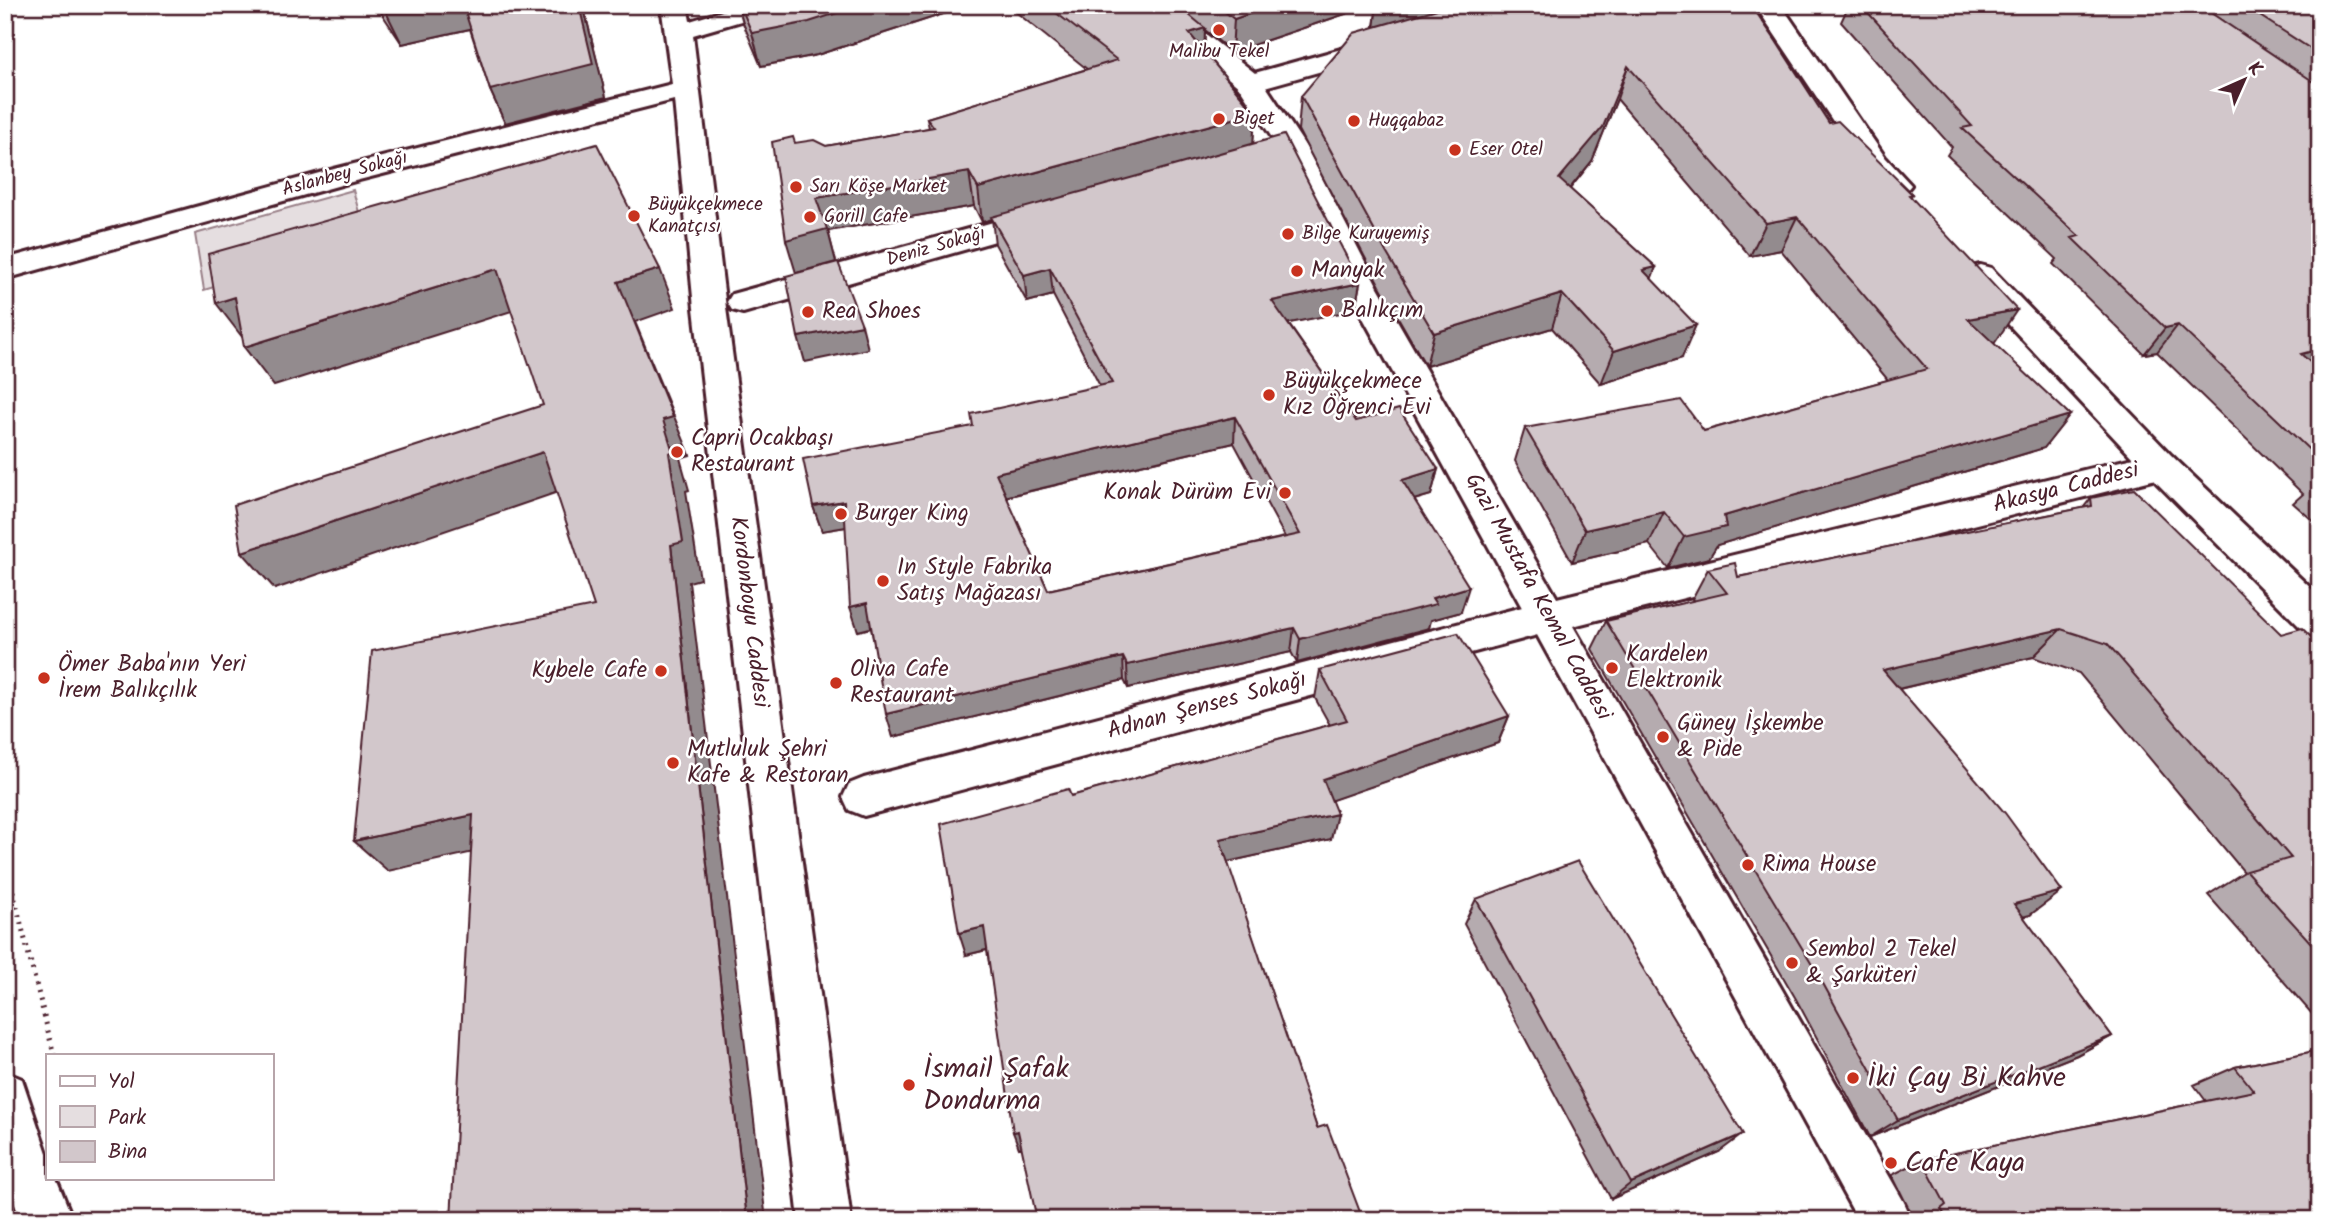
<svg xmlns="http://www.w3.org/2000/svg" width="2325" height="1225" font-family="Kalam,sans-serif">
  <rect width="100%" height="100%" fill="#fff"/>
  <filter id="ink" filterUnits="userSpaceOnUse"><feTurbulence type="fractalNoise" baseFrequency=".0143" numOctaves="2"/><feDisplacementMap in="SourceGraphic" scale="14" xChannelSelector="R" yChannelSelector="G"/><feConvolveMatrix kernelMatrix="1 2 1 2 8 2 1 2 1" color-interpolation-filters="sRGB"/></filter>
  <g filter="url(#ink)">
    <!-- green -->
    <path fill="#e5dee0" stroke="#987e86" stroke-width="2" d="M 353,190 L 367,242 L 204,290 L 195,234 Z"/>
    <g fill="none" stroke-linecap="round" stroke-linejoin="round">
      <defs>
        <path id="street" d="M 661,5 L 687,5 L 690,21 L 742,5 L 783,5 L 779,10 L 693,35 L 726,308 L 851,1220 L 799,1220 L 694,308 L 674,100 L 355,181 L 5,279 L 5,259 L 334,169 L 672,84 Z
          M 1381,38 L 1390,40 L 1394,46 L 1390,52 L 1250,91 L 1240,89 L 1236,83 L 1240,77 Z
          M 1044,208 L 1055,210 L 1059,217 L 1055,224 L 743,313 L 732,310 L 727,302 L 732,294 Z
          M 2160,452 L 2172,456 L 2320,597 L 2320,638 L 2306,633 L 2148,474 L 2142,465 L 2148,456 Z
          M 1549,600 L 1563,605 L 1568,616 L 1563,627 L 1549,632 L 864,816 L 849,810 L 843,797 L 849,784 L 864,778 Z
          M 5,1072 L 22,1079 L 47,1153 L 47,1178 L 56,1178 L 73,1220 L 21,1220 L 5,1179 Z"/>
        <path id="secondary" d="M 1140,5 L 1169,5 L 1260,77 L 1306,147 L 1378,287 L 1557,598 L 2133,458 L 1969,282 L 1964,275 L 1969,268 L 1980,265 L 1991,268 L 2172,456 L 2178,465 L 2172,474 L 2160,478 L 1573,626 L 1904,1202 L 1912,1220 L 1858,1220 L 1346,287 L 1278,147 L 1240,88 Z
          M 1755,5 L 1781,5 L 1885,157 L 1911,185 L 1906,191 C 1886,197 1878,183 1865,169 Z"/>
      </defs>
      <!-- street casing -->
      <use href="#street" stroke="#4a1f2b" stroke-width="6"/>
      <!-- secondary casing -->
      <use href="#secondary" stroke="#4a1f2b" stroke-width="6"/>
      <!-- path -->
      <path stroke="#4a1f2b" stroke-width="5" stroke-dasharray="2 6" stroke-linecap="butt" d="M 5,860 L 54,1055"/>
      <!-- street -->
      <use href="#street" fill="#fff" fill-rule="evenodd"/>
      <!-- secondary -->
      <use href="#secondary" fill="#fff" fill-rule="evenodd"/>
    </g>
    <!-- wall -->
    <path fill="#b5abaf" stroke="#4a1f2b" stroke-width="2" fill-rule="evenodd" d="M 376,5 L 583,5 L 606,97 L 505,123 L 490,90 L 470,29 L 402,44 Z
      M 738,5 L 971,5 L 817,55 L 761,66 L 743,23 Z
      M 1007,5 L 1372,5 L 1232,52 L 1205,30 L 1204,51 L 1255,113 L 1253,144 L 1360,283 L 1355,310 L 1288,323 L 1356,421 L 1438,469 L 1431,495 L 1414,500 L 1461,612 L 1431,620 L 1429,628 L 1297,663 L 1291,652 L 1128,688 L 1124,680 L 893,737 L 871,628 L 858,631 L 846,527 L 822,531 L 813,506 L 973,426 L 1100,386 L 1053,295 L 1027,302 L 995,244 L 992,219 L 982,222 L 974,206 L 828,231 L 836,262 L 795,143 L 826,146 L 929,128 L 927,118 L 1087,69 ZM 1234,443 L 1285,537 L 1048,590 L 1006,497 Z
      M 1377,5 L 1751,5 L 1829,123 L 1912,194 L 1911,197 L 1994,344 L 2070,415 L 2044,448 L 1717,545 L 1709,558 L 1668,568 L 1649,544 L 1572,562 L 1515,461 L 1525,428 L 1704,431 L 1888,380 L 1781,250 L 1750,256 L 1617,99 L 1592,161 L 1570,189 L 1656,267 L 1651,279 L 1682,358 L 1601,384 L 1552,328 L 1426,366 L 1380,286 L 1298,130 L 1301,96 L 1374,27 Z
      M 1843,5 L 2320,5 L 2320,368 L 2317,369 L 2320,371 L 2320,527 L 2293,503 L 2303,494 L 2157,352 L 2144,354 L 2053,264 L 2057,259 L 1947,155 L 1952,147 L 1841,22 L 1847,9 Z
      M 2091,498 L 2281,634 L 2320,646 L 2320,1023 L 2208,895 L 2244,872 L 2079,673 L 2033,657 L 1899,689 L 2030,915 L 2023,917 L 2112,1036 L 2077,1055 L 1870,1137 L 1796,999 L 1592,649 L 1606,621 L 1694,601 L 1692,599 L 1708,569 L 1738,577 L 2083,508 Z
      M 1320,670 L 1509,716 L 1498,743 L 1331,800 L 1331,839 L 1227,862 L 1317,1128 L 1363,1220 L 1021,1148 L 1019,1148 L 987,950 L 966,955 L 1071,796 L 1330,725 L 1315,698 Z
      M 1476,899 L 1719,1152 L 1611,1199 L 1464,924 Z
      M 2320,1050 L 2320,1220 L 1913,1220 L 1914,1219 L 1892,1175 L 1922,1160 L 2206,1101 L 2194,1085 L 2235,1067 Z"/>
    <!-- shaded-wall -->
    <path fill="#938b8e" stroke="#4a1f2b" stroke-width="2" d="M 409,5 L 464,5 L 474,28 L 402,44 L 385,10 Z
      M 579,5 L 583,5 L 606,97 L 505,123 L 490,90 Z
      M 862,5 L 971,5 L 817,55 L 761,66 L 752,33 Z
      M 1275,5 L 1372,5 L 1232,52 L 1234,19 Z
      M 1377,5 L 1485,5 L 1373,37 Z
      M 1205,28 L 1204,61 L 1189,33 Z
      M 1628,66 L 1617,99 L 1592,161 L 1550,213 L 1559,179 Z
      M 1255,113 L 1253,146 L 982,222 L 978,188 Z
      M 969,172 L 974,206 L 828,231 L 836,262 L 796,273 L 786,240 L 816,198 Z
      M 1797,217 L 1781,250 L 1750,256 L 1766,223 Z
      M 1656,267 L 1643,300 L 1643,270 Z
      M 1050,268 L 1053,295 L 1027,302 L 1024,275 Z
      M 497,269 L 518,309 L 274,386 L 244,347 Z
      M 660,269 L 675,308 L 635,322 L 690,455 L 680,458 L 689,490 L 686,491 L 700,579 L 689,582 L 766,1220 L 747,1220 L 671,545 L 663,420 L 618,282 Z
      M 1360,283 L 1355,310 L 1270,327 L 1272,301 Z
      M 1562,294 L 1552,328 L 1426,366 L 1434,333 Z
      M 235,297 L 246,342 L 216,303 Z
      M 2017,310 L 1994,344 L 1968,319 Z
      M 862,325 L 868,349 L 805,362 L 798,337 Z
      M 1696,325 L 1682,358 L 1601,384 L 1614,351 Z
      M 2178,325 L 2157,352 L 2144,354 L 2165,328 Z
      M 2320,349 L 2320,368 L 2277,380 L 2301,354 Z
      M 2070,415 L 2044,448 L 1717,545 L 1709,558 L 1668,568 L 1684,537 L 1724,516 Z
      M 1235,417 L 1234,443 L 1000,498 L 996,473 Z
      M 543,452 L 564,490 L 275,589 L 242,552 Z
      M 1438,469 L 1431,495 L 1396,505 L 1402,480 Z
      M 844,501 L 852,526 L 822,531 L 813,506 Z
      M 1664,512 L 1649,544 L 1572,562 L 1585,530 Z
      M 1469,587 L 1461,612 L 1431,620 L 1429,628 L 1297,663 L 1300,639 Z
      M 867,603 L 874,627 L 858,631 L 850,607 Z
      M 1294,628 L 1291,652 L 1128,688 L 1127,665 Z
      M 2061,629 L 2033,657 L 1860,698 L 1883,670 Z
      M 1123,657 L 1124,680 L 893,737 L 886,714 Z
      M 1509,716 L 1498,743 L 1318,805 L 1323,779 Z
      M 1337,814 L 1331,839 L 1218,864 L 1220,839 Z
      M 473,815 L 501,846 L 388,871 L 354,841 Z
      M 2062,891 L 2030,915 L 1984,927 L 2014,904 Z
      M 984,927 L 990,949 L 966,955 L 959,933 Z
      M 2112,1036 L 2077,1055 L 1870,1137 L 1898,1120 Z
      M 1018,1131 L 1023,1147 L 1019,1148 L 1013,1132 Z
      M 1743,1134 L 1719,1152 L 1611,1199 L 1631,1183 Z"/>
    <!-- building -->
    <path fill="#d2c7cb" stroke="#4a1f2b" stroke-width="2" fill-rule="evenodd" d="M 382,5 L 409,5 L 385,10 Z
      M 463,5 L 579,5 L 593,64 L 490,90 Z
      M 740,5 L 862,5 L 809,22 L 752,33 Z
      M 1046,5 L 1177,5 L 1205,28 L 1189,33 L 1255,113 L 978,188 L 969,172 L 816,198 L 827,229 L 786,240 L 772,142 L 793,137 L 795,143 L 814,140 L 826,146 L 934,127 L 927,118 L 1117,60 Z
      M 1217,5 L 1275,5 L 1234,19 Z
      M 1451,5 L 1751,5 L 1776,41 L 1829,123 L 1838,121 L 1912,194 L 1909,195 L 2017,310 L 1968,319 L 2070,415 L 1724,516 L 1726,527 L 1684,537 L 1664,512 L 1585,530 L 1525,428 L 1681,400 L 1704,431 L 1927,369 L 1797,217 L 1766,223 L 1628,66 L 1603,127 L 1559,179 L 1656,267 L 1643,270 L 1696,325 L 1614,351 L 1562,294 L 1434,333 L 1386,252 L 1301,96 L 1354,33 Z
      M 1861,5 L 2199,5 L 2320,86 L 2320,349 L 2301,354 L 2320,371 L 2320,460 L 2178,325 L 2165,328 L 2072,238 L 2079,236 L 1962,128 L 1972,126 Z
      M 2243,5 L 2320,5 L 2320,55 Z
      M 1284,135 L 1360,283 L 1272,301 L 1356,421 L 1399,409 L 1438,469 L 1402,480 L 1469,587 L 1432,598 L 1436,604 L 1300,639 L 1294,628 L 1127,665 L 1123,657 L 886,714 L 867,603 L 850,607 L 844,501 L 813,506 L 803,459 L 973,426 L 971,414 L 1112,383 L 1050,268 L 1024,275 L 991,217 ZM 1235,417 L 1300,534 L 1048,590 L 996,473 Z
      M 597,144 L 660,269 L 618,282 L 673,417 L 663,420 L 673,452 L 669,453 L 683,542 L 671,545 L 747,1220 L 451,1220 L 473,815 L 354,841 L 372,651 L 594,606 L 543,452 L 242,552 L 234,505 L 543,405 L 497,269 L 244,347 L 235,297 L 216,303 L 208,254 Z
      M 838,262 L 862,325 L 798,337 L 786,276 Z
      M 2134,489 L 2281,634 L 2302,628 L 2320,646 L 2320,953 L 2246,871 L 2291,858 L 2108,644 L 2061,629 L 1883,670 L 2005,813 L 2062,891 L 2014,904 L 2112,1036 L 1898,1120 L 1820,978 L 1606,621 L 1727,593 L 1708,569 L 1735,563 L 1738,577 L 2092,506 L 2091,498 Z
      M 1458,633 L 1509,716 L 1323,779 L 1337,814 L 1220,839 L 1317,1128 L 1327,1125 L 1363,1220 L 1037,1220 L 1018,1131 L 1013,1132 L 984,927 L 959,933 L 941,824 L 1068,789 L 1071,796 L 1347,720 L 1320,670 Z
      M 1578,861 L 1743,1134 L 1631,1183 L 1476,899 Z
      M 2320,1050 L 2320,1220 L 1948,1220 L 1941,1209 L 1946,1205 L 1922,1160 L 2254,1091 L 2235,1067 Z"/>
  </g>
  <!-- markers -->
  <g fill="#c8321e" stroke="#fff" stroke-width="2.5">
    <circle cx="1219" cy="30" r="7"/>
    <circle cx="1219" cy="119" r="7"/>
    <circle cx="1354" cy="121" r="7"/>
    <circle cx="1455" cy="150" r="7"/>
    <circle cx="796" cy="187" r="7"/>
    <circle cx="634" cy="216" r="7"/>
    <circle cx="810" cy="217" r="7"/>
    <circle cx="1288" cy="234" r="7"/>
    <circle cx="1297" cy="271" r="7"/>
    <circle cx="1327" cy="311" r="7"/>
    <circle cx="808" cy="312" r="7"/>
    <circle cx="1269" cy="395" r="7"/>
    <circle cx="677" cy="452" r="7"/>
    <circle cx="1285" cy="493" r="7"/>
    <circle cx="841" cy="514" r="7"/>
    <circle cx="883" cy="581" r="7"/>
    <circle cx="1612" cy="668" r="7"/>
    <circle cx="661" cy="671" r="7"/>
    <circle cx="44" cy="678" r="7"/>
    <circle cx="836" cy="683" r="7"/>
    <circle cx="1663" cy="737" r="7"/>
    <circle cx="673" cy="763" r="7"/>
    <circle cx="1748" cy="865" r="7"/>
    <circle cx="1792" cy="963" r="7"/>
    <circle cx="1853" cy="1078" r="7"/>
    <circle cx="909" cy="1085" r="7"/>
    <circle cx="1891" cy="1163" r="7"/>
  </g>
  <g text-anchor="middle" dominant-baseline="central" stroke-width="5" stroke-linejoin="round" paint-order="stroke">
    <!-- far-poi labels -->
    <g font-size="19" fill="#4a1f2b" stroke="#fff" text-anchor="start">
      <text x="1219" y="52" text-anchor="middle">Malibu Tekel</text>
      <text x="1233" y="119">Biget</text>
      <text x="1368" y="121">Huqqabaz</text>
      <text x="1469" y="150">Eser Otel</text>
      <text x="810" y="187">Sarı Köşe Market</text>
      <text x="648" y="205">Büyükçekmece<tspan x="648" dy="22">Kanatçısı</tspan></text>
      <text x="824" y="217">Gorill Cafe</text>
      <text x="1302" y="234">Bilge Kuruyemiş</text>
    </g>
    <!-- far-street labels -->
    <g font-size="19" fill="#4a1f2b" stroke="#fff">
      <text transform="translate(345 174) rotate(-15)">Aslanbey Sokağı</text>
      <text transform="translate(936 247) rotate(-16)">Deniz Sokağı</text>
    </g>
    <!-- poi labels -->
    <g font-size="23" fill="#4a1f2b" stroke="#fff" text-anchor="start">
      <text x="1311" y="271">Manyak</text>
      <text x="1341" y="311">Balıkçım</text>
      <text x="822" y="312">Rea Shoes</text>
      <text x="1283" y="382">Büyükçekmece<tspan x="1283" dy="26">Kız Öğrenci Evi</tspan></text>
      <text x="691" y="439">Capri Ocakbaşı<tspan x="691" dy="26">Restaurant</tspan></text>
      <text x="1271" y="493" text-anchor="end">Konak Dürüm Evi</text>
      <text x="855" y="514">Burger King</text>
      <text x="897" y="568">In Style Fabrika<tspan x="897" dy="26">Satış Mağazası</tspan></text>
      <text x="1626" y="655">Kardelen<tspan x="1626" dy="26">Elektronik</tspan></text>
      <text x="58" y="665">Ömer Baba'nın Yeri<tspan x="58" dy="26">İrem Balıkçılık</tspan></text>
      <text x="850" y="670">Oliva Cafe<tspan x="850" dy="26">Restaurant</tspan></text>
      <text x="647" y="671" text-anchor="end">Kybele Cafe</text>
      <text x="1677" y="724">Güney İşkembe<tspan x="1677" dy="26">&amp; Pide</tspan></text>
      <text x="687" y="750">Mutluluk Şehri<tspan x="687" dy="26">Kafe &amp; Restoran</tspan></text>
      <text x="1762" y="865">Rima House</text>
      <text x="1806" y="950">Sembol 2 Tekel<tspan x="1806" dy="26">&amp; Şarküteri</tspan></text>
    </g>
    <!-- street labels -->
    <g font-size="23" fill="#4a1f2b" stroke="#fff">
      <text transform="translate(2066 488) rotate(-14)">Akasya Caddesi</text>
      <text transform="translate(1538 597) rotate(61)">Gazi Mustafa Kemal Caddesi</text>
      <text transform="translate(749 612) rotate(83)">Kordonboyu Caddesi</text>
      <text transform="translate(1207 706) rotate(-15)">Adnan Şenses Sokağı</text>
    </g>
    <!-- near-poi labels -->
    <g font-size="28" fill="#4a1f2b" stroke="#fff" text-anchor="start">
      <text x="923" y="1069">İsmail Şafak<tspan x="923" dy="32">Dondurma</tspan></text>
      <text x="1867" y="1078">İki Çay Bi Kahve</text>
      <text x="1905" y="1163">Cafe Kaya</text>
    </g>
  </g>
  <!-- margin -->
  <rect width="2325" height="1225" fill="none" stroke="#fff" stroke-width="28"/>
  <rect x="14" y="14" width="2297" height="1197" fill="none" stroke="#4a1f2b" stroke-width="2.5" filter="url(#ink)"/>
  <!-- legend -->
  <rect x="46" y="1054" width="228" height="126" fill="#ffffff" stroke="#b7a5aa" stroke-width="2"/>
  <rect x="60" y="1076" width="35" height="10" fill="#ffffff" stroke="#b7a5aa" stroke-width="2"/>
  <text x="108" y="1088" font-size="21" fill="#4a1f2b">Yol</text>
  <rect x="60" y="1106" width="35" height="21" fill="#e5dee0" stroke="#b7a5aa" stroke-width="2"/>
  <text x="108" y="1124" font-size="21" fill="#4a1f2b">Park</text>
  <rect x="60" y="1141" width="35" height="21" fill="#d2c7cb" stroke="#b7a5aa" stroke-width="2"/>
  <text x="108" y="1158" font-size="21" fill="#4a1f2b">Bina</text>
  <!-- north arrow -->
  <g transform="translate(2244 80) rotate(45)" stroke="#ffffff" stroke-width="5" paint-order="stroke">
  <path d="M0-5L12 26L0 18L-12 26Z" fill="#4a1f2b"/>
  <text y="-10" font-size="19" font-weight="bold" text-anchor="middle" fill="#4a1f2b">K</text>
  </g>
</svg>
